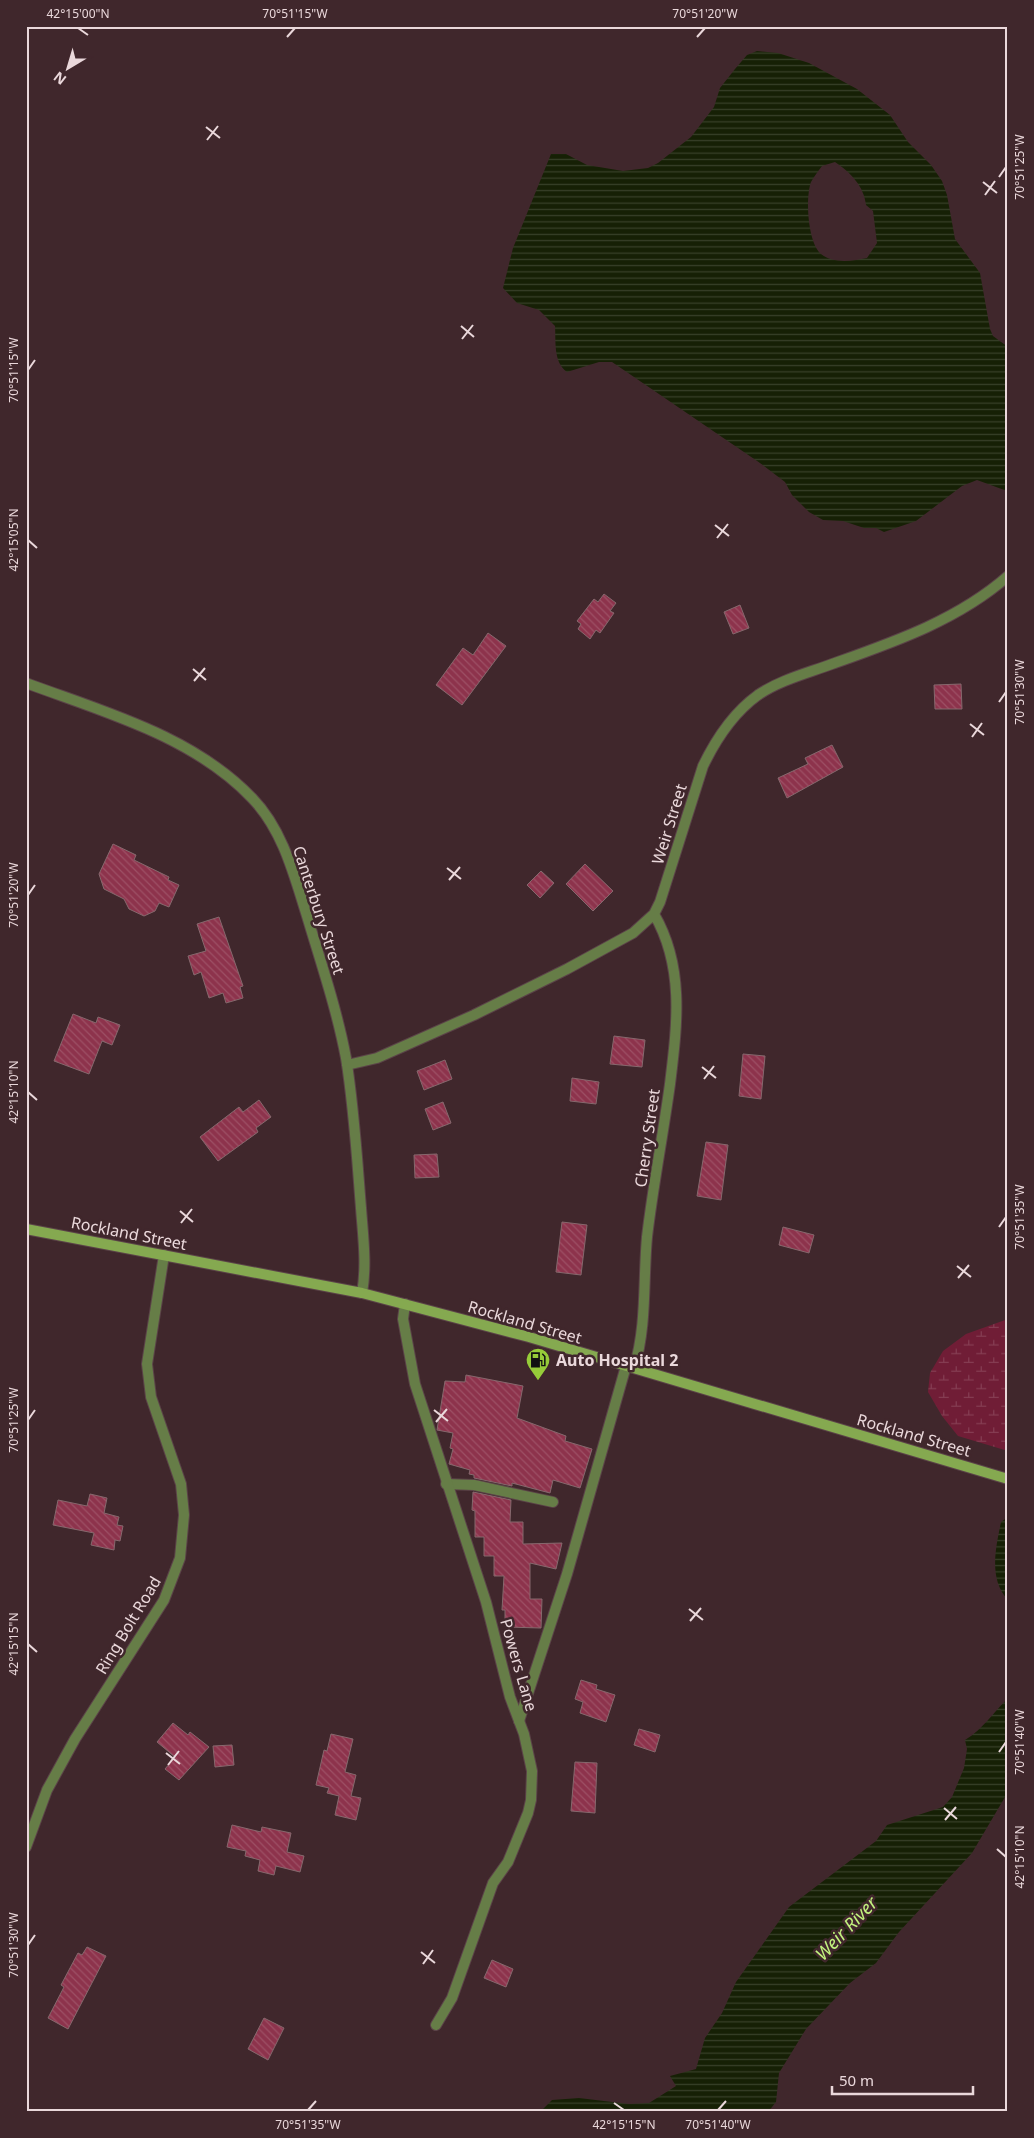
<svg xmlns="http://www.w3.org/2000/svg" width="1034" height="2138" font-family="'Noto Sans',sans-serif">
  <defs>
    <pattern id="wetland-marsh" width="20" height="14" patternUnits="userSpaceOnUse" patternTransform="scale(1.25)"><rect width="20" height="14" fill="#701d36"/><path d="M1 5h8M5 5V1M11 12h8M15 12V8" fill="none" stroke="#853d52"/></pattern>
    <pattern id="water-rules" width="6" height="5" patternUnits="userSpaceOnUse" patternTransform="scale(1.25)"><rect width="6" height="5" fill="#162005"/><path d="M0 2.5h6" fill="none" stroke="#384029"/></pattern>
    <pattern id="building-back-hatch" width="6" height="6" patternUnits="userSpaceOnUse" patternTransform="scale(1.25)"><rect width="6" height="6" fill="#8d334c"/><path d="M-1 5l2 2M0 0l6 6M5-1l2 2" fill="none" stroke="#9d5065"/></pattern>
  </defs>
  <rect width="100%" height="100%" fill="#40272c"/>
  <!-- wetland -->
  <path fill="url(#wetland-marsh)" d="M 1008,1319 L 1008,1451 L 958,1436 L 942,1416 L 928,1392 L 930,1373 L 943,1351 L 966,1334 Z"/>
  <!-- water -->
  <path fill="url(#water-rules)" fill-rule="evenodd" d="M 757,51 L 778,53 L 809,63 L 857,89 L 890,115 L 908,142 L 931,165 L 942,181 L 947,195 L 955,239 L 980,273 L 990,329 L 993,336 L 1008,347 L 1007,491 L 977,480 L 962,486 L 916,521 L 884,532 L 876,528 L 864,528 L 843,521 L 823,520 L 809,512 L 792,495 L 785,482 L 760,463 L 612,362 L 599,362 L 567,372 C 553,362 556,341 555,326 L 539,310 L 517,303 L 503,288 L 513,248 L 551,154 L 566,154 L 587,165 L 623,171 L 648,168 L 658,163 L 691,137 L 714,107 L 720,88 L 735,69 L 747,55 ZM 835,162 C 850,172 864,186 866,205 L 873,211 L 877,243 L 867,258 C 853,261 833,264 821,254 C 808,243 805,199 811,182 C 814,177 818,171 822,166 Z
    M 1008,1517 L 1008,1600 C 988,1579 996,1547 1001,1522 Z
    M 1008,1698 L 1008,1792 L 972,1853 L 899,1932 L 876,1963 L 850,1983 L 806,2029 L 779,2073 L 776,2102 L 768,2112 L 540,2112 L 552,2100 L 579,2098 L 629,2104 L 649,2103 L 676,2086 L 670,2076 L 696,2069 L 705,2038 L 722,2013 L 736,1982 L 789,1907 L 876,1841 L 887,1825 L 943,1807 L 952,1797 L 964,1768 L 967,1749 L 965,1740 C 983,1729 993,1713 1008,1698 Z"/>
  <!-- building -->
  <path fill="url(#building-back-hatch)" stroke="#86686d" d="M 604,594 L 616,603 L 610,611 L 614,613 L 600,633 L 596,630 L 590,639 L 578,629 L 581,624 L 577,621 L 594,599 L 598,602 Z
    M 740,605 L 749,628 L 733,634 L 724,612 Z
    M 488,633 L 506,646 L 462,705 L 436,685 L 463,648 L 473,655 Z
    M 961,684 L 962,709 L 935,709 L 934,685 Z
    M 832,745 L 843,767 L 787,798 L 778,778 L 808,764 L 805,758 Z
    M 113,844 L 136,855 L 134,860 L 169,877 L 168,880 L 179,885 L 169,907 L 159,903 L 155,911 L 144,916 L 129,909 L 124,899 L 104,889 L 99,874 Z
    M 585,864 L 613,891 L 593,911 L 566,884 Z
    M 541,871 L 554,883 L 540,898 L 527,885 Z
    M 219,917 L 243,986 L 240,987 L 243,998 L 226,1003 L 223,993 L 209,998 L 201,972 L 194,975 L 188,956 L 206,951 L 197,924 Z
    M 73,1014 L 96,1023 L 98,1017 L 120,1025 L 112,1045 L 102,1041 L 89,1074 L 54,1061 Z
    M 614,1036 L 645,1040 L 642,1067 L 610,1064 Z
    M 743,1054 L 765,1056 L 761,1099 L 739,1096 Z
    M 445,1060 L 452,1079 L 424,1090 L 417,1071 Z
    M 572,1078 L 599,1082 L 596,1104 L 570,1101 Z
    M 259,1100 L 271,1117 L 256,1128 L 258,1132 L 218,1161 L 200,1137 L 239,1107 L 243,1112 Z
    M 443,1102 L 451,1123 L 433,1130 L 425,1109 Z
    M 706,1142 L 728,1145 L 721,1200 L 697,1196 Z
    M 437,1154 L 439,1177 L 415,1178 L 414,1155 Z
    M 562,1222 L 587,1225 L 581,1275 L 556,1272 Z
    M 783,1227 L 814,1235 L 809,1253 L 779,1245 Z
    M 466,1375 L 523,1386 L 517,1418 L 566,1436 L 565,1441 L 592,1449 L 580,1488 L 553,1480 L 550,1493 L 512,1483 L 512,1486 L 474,1478 L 474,1475 L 469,1474 L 470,1470 L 449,1464 L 453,1449 L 450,1448 L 453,1433 L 437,1430 L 445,1381 L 465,1382 Z
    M 473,1492 L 511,1500 L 510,1522 L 523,1522 L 523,1544 L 562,1543 L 556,1569 L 530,1563 L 530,1599 L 542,1599 L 541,1628 L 505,1627 L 505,1610 L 502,1610 L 504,1576 L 494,1576 L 494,1556 L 484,1556 L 484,1537 L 475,1537 L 475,1511 L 472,1510 Z
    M 90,1494 L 107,1498 L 104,1513 L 119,1517 L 117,1525 L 123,1526 L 120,1541 L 115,1540 L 114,1550 L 91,1545 L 94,1533 L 53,1525 L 58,1500 L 87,1506 Z
    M 581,1680 L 597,1685 L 596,1689 L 615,1695 L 606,1722 L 580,1713 L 583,1702 L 575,1699 Z
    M 173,1723 L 188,1735 L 190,1732 L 209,1747 L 179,1780 L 165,1769 L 175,1757 L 157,1742 Z
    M 639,1729 L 660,1735 L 655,1752 L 634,1745 Z
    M 331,1734 L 353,1739 L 345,1772 L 356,1775 L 351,1796 L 361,1798 L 356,1820 L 335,1815 L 339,1796 L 327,1793 L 329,1788 L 316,1785 L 324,1750 L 327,1751 Z
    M 232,1745 L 234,1765 L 215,1767 L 213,1746 Z
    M 575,1762 L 597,1763 L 595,1813 L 571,1811 Z
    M 232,1825 L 261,1832 L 262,1827 L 291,1833 L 287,1852 L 304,1856 L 300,1872 L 276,1866 L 274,1875 L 258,1871 L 260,1860 L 245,1856 L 246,1851 L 227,1847 Z
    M 87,1947 L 106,1956 L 68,2029 L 48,2018 L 64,1987 L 61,1985 L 78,1953 L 82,1955 Z
    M 492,1960 L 513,1969 L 506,1987 L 484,1978 Z
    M 264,2018 L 284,2028 L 268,2060 L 248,2049 Z"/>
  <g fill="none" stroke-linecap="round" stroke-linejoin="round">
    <defs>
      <path id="lane" d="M 446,1484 L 474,1485 L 553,1502
        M 519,1721 L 567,1574 L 626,1366"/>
      <path id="street" d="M 26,683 C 104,712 193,736 252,798 C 283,830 294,875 307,916 C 321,963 337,1010 346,1058 C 354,1107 357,1158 361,1208 C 363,1236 367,1265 362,1293
        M 347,1065 L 377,1058 L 474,1015 L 567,969 L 633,933 L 654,914 L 660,902 L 703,766 C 716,739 733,713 758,695 C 780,680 808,673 832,664 C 894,642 958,620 1008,576
        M 405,1304 L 403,1319 L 415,1384 L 486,1602 L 510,1697 L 524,1734 L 532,1771 L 531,1800 L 528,1813 L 508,1862 L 493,1883 L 452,1998 L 436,2025
        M 634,1368 C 647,1326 643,1281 647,1237 C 653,1186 663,1135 670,1084 C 677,1026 685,967 654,914
        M 26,1847 L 47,1790 L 75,1739 L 164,1600 L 180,1558 L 184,1515 L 181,1484 L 151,1397 L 147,1364 L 164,1255"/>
      <path id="secondary" d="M 26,1229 L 362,1293 L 529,1337 L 1008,1479"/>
    </defs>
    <!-- lane casing -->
    <use href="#lane" stroke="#5b4348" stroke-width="12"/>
    <!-- street casing -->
    <use href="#street" stroke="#5b4348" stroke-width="12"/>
    <!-- secondary casing -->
    <use href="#secondary" stroke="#5b4348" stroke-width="12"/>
    <!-- lane -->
    <use href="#lane" stroke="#667d47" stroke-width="10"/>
    <!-- street -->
    <use href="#street" stroke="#667d47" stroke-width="10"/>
    <!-- secondary -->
    <use href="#secondary" stroke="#85a950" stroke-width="10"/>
  </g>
  <!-- ticks -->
  <path fill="none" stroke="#ead8db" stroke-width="2" d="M 78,28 L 88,35M 287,37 L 295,28M 697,37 L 705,28M 206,127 L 220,138M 207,140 L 218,126M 999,177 L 1006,167M 983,182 L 997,193M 985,195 L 995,181M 461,326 L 474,337M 462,339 L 473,325M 28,370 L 35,360M 715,525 L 729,536M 717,538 L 728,524M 28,540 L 37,548M 193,669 L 206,680M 194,681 L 205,668M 999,702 L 1006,692M 970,724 L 984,735M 972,737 L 982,723M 447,868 L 461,879M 449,880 L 460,867M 28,895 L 35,885M 702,1067 L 716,1078M 704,1079 L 714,1066M 28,1092 L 37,1100M 180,1211 L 193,1222M 181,1223 L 192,1209M 999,1227 L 1006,1217M 957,1266 L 971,1277M 958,1278 L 969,1265M 434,1410 L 448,1421M 28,1420 L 35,1410M 436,1422 L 447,1409M 689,1609 L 703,1620M 690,1621 L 701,1608M 28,1644 L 37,1652M 999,1752 L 1006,1742M 166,1753 L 180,1764M 168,1765 L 179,1751M 944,1808 L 957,1819M 945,1820 L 956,1807M 997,1849 L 1006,1857M 28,1945 L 35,1935M 421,1952 L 435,1963M 423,1964 L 433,1950M 614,2103 L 624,2110M 308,2110 L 316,2101M 718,2110 L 726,2101"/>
  <!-- icons -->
  <defs>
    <symbol id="fuel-pin" viewBox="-11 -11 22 30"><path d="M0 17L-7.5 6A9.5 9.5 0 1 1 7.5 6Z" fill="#96cc39" stroke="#40272c"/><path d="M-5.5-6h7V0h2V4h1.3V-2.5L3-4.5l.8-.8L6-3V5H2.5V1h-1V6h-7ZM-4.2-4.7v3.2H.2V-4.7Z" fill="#111"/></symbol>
  </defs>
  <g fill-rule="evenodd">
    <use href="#fuel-pin" x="524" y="1346" width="28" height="38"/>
  </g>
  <g text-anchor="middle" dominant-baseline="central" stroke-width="5" stroke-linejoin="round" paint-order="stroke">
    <!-- street labels -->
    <g font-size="16" fill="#ead8db" stroke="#40272c">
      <text transform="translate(669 824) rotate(-73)">Weir Street</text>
      <text transform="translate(319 910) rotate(72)">Canterbury Street</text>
      <text transform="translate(647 1138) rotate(-82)">Cherry Street</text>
      <text transform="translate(129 1233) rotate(11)">Rockland Street</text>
      <text transform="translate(525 1322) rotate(16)">Rockland Street</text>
      <text transform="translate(914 1435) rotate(16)">Rockland Street</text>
      <text transform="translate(128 1625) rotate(-59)">Ring Bolt Road</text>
      <text transform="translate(519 1665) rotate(74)">Powers Lane</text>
    </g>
    <!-- poi labels -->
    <g font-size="16" font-weight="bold" fill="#ead8db" stroke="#40272c" text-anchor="start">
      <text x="556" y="1360">Auto Hospital 2</text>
    </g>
    <!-- water labels -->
    <g font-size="18" font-style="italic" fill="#c2f27e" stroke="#40272c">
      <text transform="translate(846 1928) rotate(-46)">Weir River</text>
    </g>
  </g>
  <!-- border -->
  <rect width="1034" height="2138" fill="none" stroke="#40272c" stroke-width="55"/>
  <!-- north arrow -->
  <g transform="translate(68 68) rotate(218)" stroke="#40272c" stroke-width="4" paint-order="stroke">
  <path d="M0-4L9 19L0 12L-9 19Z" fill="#ead8db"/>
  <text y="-8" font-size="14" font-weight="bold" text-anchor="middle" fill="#ead8db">N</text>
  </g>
  <!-- scale -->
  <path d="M832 2086v8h141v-8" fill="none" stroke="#ead8db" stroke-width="2.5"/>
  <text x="839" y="2086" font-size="15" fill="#ead8db" stroke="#40272c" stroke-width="4" paint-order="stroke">50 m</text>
  <rect x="28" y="28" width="978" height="2082" fill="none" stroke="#ead8db" stroke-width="2"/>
  <g font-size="12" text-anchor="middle" fill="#ead8db">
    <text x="78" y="18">42°15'00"N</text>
    <text x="295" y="18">70°51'15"W</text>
    <text x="705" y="18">70°51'20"W</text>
    <text transform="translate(1020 167) rotate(-90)" y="4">70°51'25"W</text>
    <text transform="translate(14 370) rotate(-90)" y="4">70°51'15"W</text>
    <text transform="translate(14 540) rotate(-90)" y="4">42°15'05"N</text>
    <text transform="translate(1020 692) rotate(-90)" y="4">70°51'30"W</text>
    <text transform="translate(14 895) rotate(-90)" y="4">70°51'20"W</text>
    <text transform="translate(14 1092) rotate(-90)" y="4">42°15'10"N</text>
    <text transform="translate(1020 1217) rotate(-90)" y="4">70°51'35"W</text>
    <text transform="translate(14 1420) rotate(-90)" y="4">70°51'25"W</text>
    <text transform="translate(14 1644) rotate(-90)" y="4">42°15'15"N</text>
    <text transform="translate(1020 1742) rotate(-90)" y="4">70°51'40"W</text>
    <text transform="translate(1020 1857) rotate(-90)" y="4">42°15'10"N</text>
    <text transform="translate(14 1945) rotate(-90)" y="4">70°51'30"W</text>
    <text x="308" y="2129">70°51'35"W</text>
    <text x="624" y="2129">42°15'15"N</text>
    <text x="718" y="2129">70°51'40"W</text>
  </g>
</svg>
